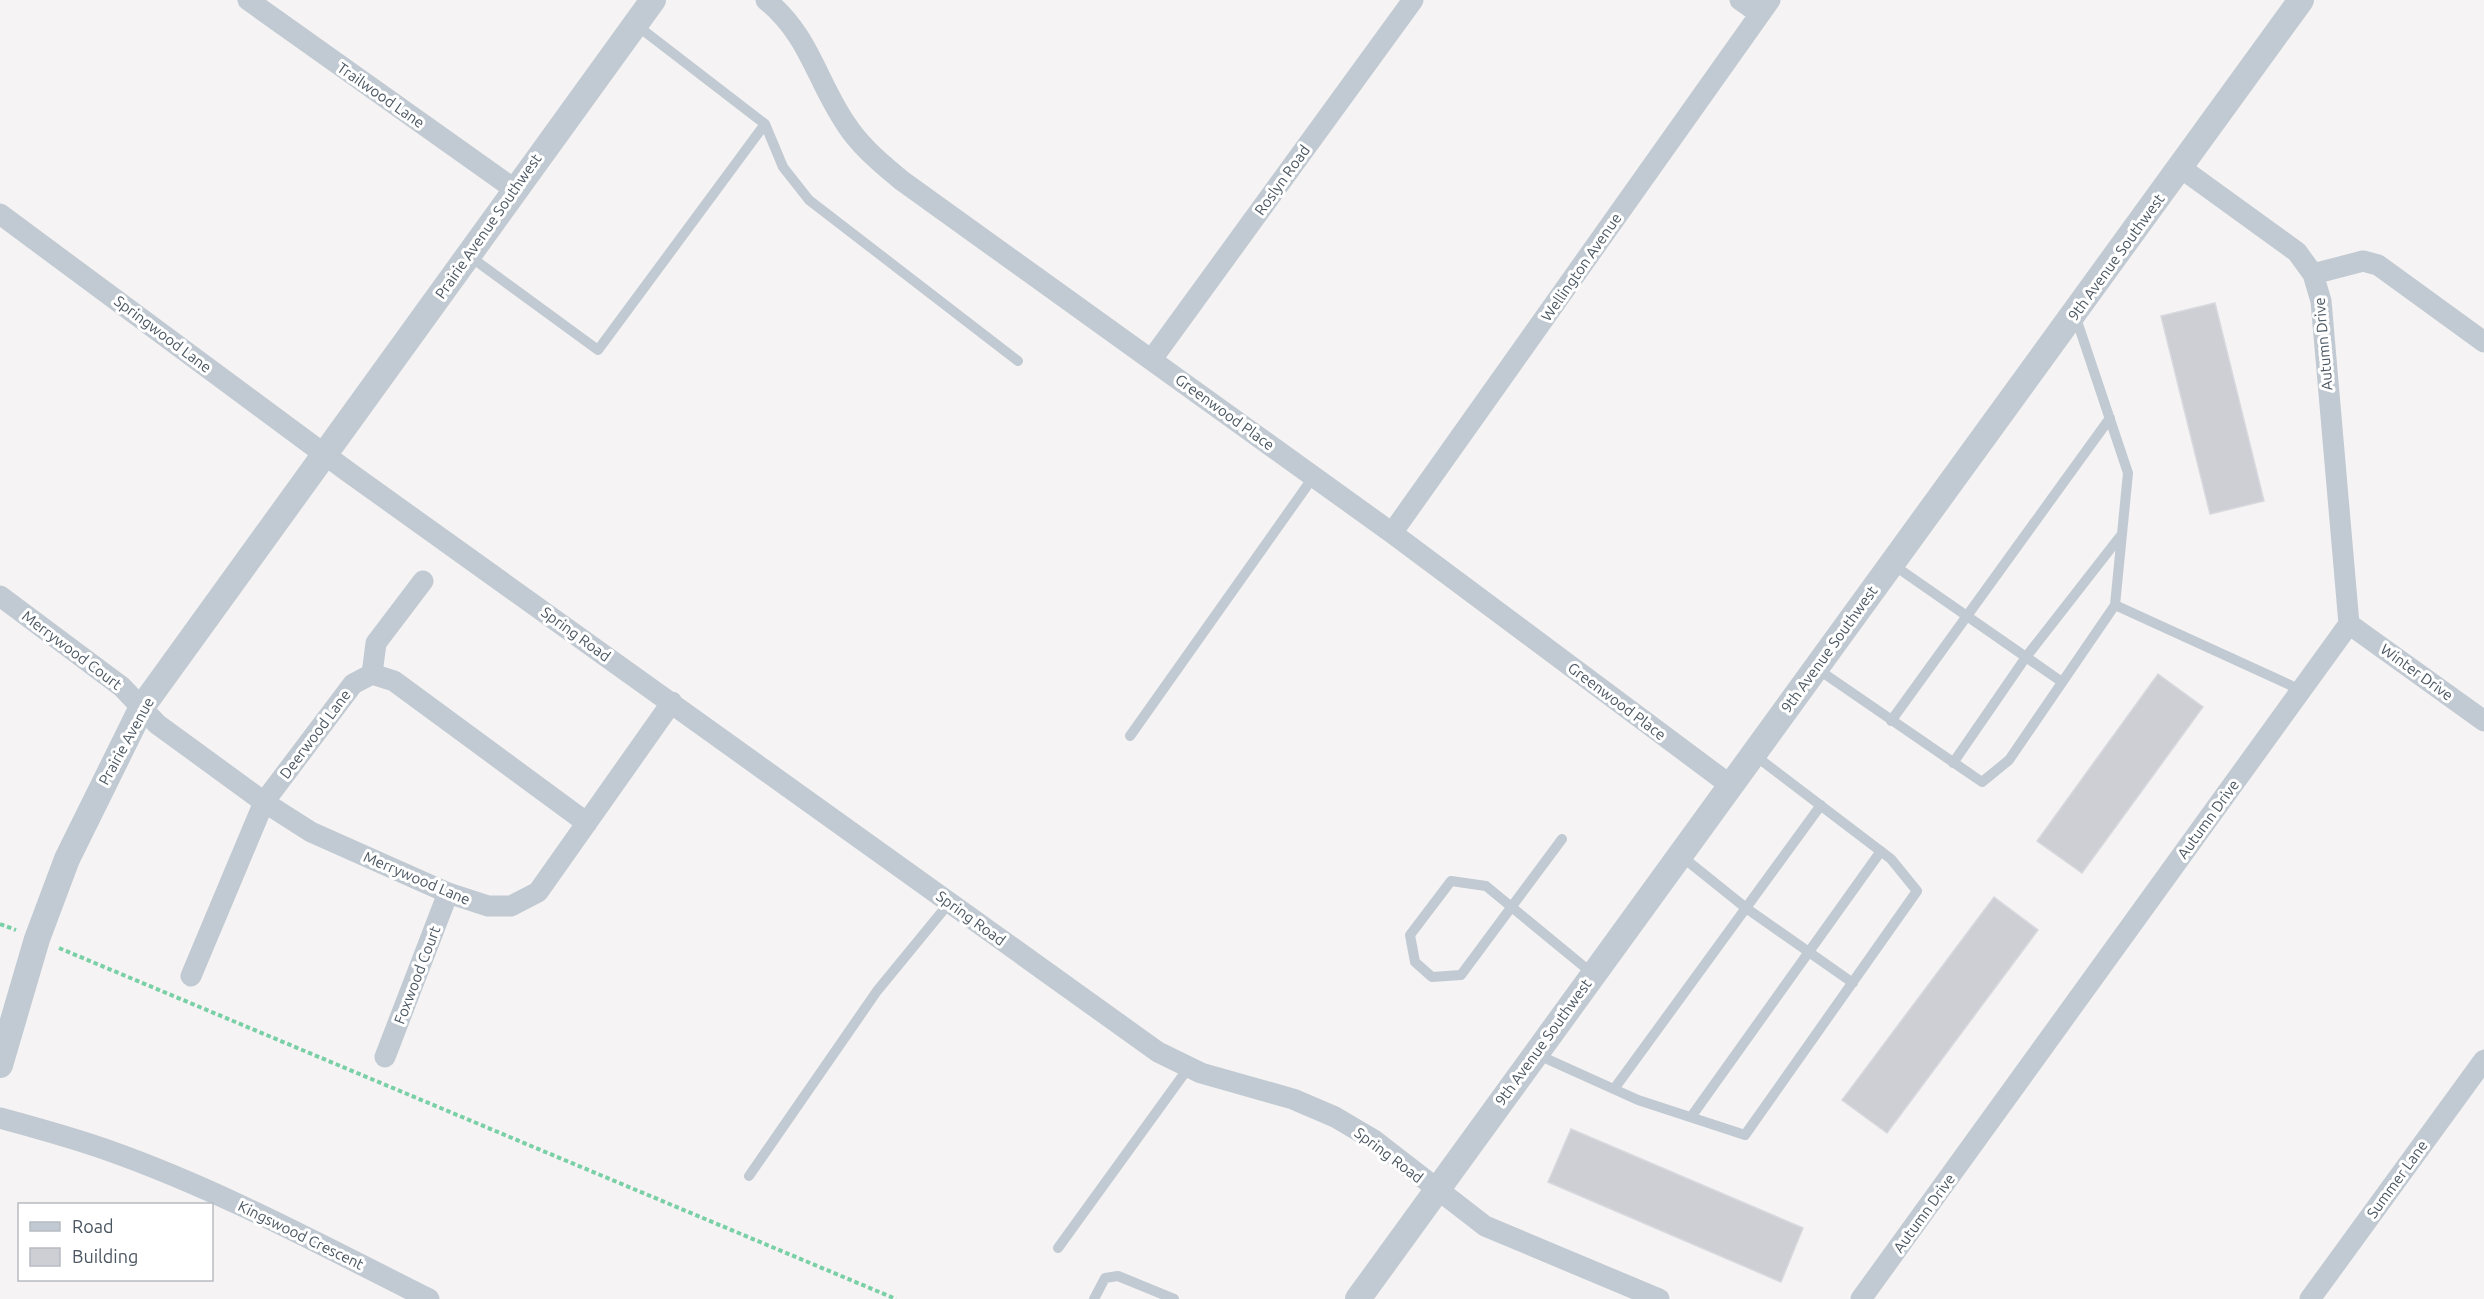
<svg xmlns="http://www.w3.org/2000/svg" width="2484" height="1299" font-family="Ubuntu,sans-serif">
  <rect width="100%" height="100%" fill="#f5f3f3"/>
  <!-- building -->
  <path fill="#cdcfd5" stroke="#d7d9de" stroke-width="1.5" d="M 2215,303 L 2264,501 L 2210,514 L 2161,316 Z
    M 2158,674 L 2203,707 L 2082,873 L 2037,841 Z
    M 1994,897 L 2038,930 L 1887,1133 L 1842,1100 Z
    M 1571,1129 L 1803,1228 L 1781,1282 L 1548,1182 Z"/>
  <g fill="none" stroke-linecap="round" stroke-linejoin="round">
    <!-- path -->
    <path stroke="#7ad0a6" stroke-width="4" stroke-dasharray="4.5 3" stroke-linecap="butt" d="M 0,924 L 16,930
      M 59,948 L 896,1299"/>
    <!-- service -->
    <path stroke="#c1cad2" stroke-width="10" d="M 635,24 L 765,124 L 783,167 L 809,200 L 1018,361
      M 468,255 L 598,350 L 765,124
      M 2075,315 L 2128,473 L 2115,605 L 2301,690
      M 1892,564 L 2062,682
      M 1816,668 L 1982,782 L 2009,760 L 2115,605
      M 1891,721 L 2110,418
      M 1130,736 L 1314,476
      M 1953,763 L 2026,657 L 2122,534
      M 1562,839 L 1461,975 L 1432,977 L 1415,962 L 1410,935 L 1451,881 L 1486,886 L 1593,974
      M 1680,855 L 1746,908 L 1853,983
      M 1536,1054 L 1638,1100 L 1745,1135 L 1917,891 L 1891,859 L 1753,754
      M 1614,1089 L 1821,805
      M 1691,1117 L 1881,851
      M 749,1176 L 877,991 L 950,902
      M 1058,1248 L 1189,1067
      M 1094,1299 L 1105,1278 L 1118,1276 L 1174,1299"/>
    <!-- minor -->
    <path stroke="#c1cad2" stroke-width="21" d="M 248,0 L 514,189
      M 766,0 C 810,36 816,80 846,124 C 860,146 881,163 901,180 L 1392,533 L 1730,785
      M 1740,0 L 1760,14
      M 0,214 L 347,471 L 1158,1052 L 1201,1073 L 1293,1099 L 1335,1117 L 1374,1140 L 1485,1226 L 1659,1299
      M 2313,274 L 2363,261 L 2378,265 L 2484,342
      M 1152,359 L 1413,0
      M 1392,533 L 1770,0
      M 0,596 L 122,687 L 157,724 L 264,802 L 311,832 L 448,893 L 488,906 L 511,906 L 538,892 L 672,702
      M 2349,624 L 2484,721
      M 372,674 L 376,643 L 423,581
      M 191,976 L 264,802 L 353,684 L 372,674 L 394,681 L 587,823
      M 385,1057 L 448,893
      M 0,1118 C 37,1128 74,1138 110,1151 C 220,1190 325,1247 429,1299
      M 1861,1299 L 2349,624 L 2321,301 L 2313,274 L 2297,252 L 2181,168
      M 2310,1299 L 2484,1060"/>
    <!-- tertiary -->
    <path stroke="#c1cad2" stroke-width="26" d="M 0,1065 L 37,939 L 67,859 L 142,707 L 653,0
      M 1358,1299 L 2301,0"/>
  </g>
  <g text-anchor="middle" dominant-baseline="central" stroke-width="6" stroke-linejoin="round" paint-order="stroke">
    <!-- street labels -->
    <g font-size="15" fill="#4a5661" stroke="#fff">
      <text transform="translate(381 95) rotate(35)">Trailwood Lane</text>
      <text transform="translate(1282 180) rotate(-54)">Roslyn Road</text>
      <text transform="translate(488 226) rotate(-55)">Prairie Avenue Southwest</text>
      <text transform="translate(2116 257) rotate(-54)">9th Avenue Southwest</text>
      <text transform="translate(1581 267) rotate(-55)">Wellington Avenue</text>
      <text transform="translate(163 334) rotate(37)">Springwood Lane</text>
      <text transform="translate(2323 344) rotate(-95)">Autumn Drive</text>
      <text transform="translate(1225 412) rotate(36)">Greenwood Place</text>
      <text transform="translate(576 634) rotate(36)">Spring Road</text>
      <text transform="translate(1829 649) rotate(-54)">9th Avenue Southwest</text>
      <text transform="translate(72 650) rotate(37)">Merrywood Court</text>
      <text transform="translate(2417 672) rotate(36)">Winter Drive</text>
      <text transform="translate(1617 701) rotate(37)">Greenwood Place</text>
      <text transform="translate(315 734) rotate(-53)">Deerwood Lane</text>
      <text transform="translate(126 741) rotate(-61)">Prairie Avenue</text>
      <text transform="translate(2208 819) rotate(-54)">Autumn Drive</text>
      <text transform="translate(417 878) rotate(23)">Merrywood Lane</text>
      <text transform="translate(971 918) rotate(36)">Spring Road</text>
      <text transform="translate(417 975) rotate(-69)">Foxwood Court</text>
      <text transform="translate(1543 1042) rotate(-54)">9th Avenue Southwest</text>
      <text transform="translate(1389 1155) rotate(37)">Spring Road</text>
      <text transform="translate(2397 1179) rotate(-54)">Summer Lane</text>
      <text transform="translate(1924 1213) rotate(-54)">Autumn Drive</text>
      <text transform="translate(301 1235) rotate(26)">Kingswood Crescent</text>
    </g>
  </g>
  <!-- legend -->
  <rect x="18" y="1203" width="195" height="78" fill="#ffffff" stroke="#b7bbc0" stroke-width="1.5"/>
  <rect x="30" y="1222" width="30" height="9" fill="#c1cad2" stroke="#b7bbc0" stroke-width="1.5"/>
  <text x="72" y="1233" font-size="18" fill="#4a5661">Road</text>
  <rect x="30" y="1248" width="30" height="18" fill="#cdcfd5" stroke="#b7bbc0" stroke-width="1.5"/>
  <text x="72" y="1263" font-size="18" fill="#4a5661">Building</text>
</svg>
